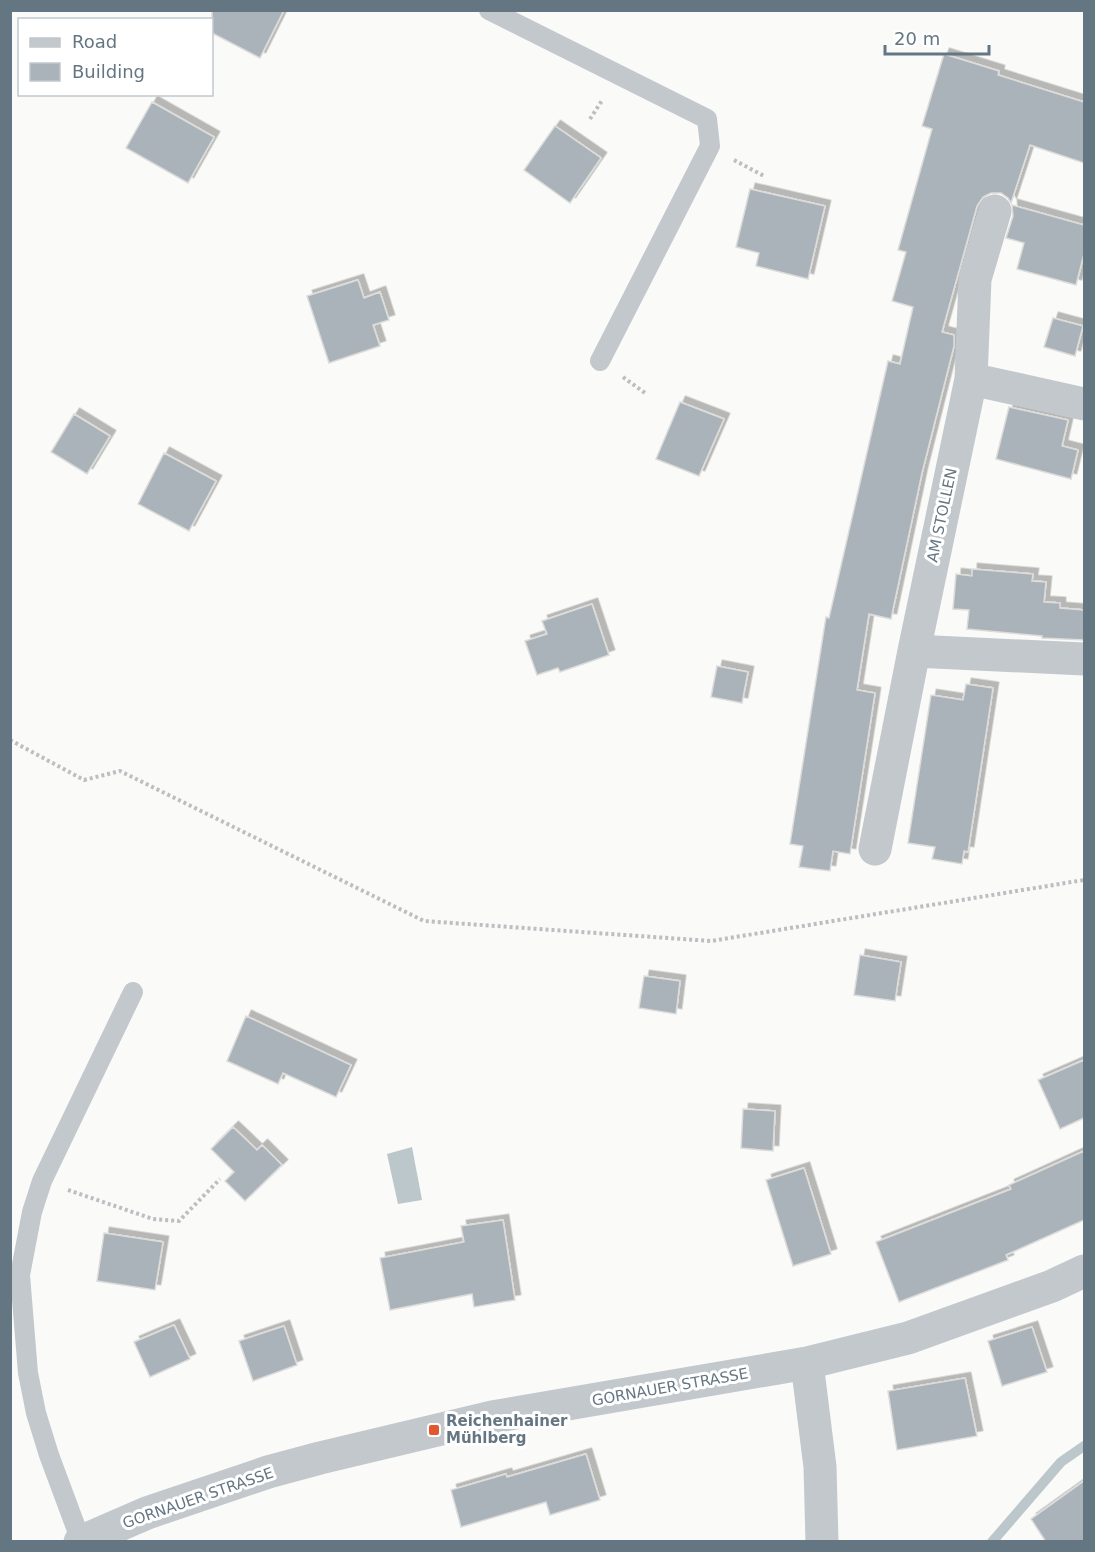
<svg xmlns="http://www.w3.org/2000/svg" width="1095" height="1552" font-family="'DejaVu Sans',sans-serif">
  <defs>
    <filter id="shadow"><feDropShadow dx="5.5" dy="-5.5" stdDeviation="0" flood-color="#0004"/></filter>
  </defs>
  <rect width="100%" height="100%" fill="#fafaf8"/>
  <!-- water -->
  <path fill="#bbc7cb" d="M 412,1147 L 422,1200 L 398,1204 L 387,1154 Z"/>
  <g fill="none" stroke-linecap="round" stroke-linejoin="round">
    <!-- stream -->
    <path stroke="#bbc7cb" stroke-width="10" d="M 992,1542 L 1061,1462 L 1084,1446"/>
  </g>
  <!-- building -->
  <path fill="#aab3b9" stroke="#dcdcda" stroke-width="1.5" filter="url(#shadow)" d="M 212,10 L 284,10 L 260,58 L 212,33 Z
    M 944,54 L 999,71 L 998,75 L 1084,102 L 1084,163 L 1030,145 L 1011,203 L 1008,198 L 1001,193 L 991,193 L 983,197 L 977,206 L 942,332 L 954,335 L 954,346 L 922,473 L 891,619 L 869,614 L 857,690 L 875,693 L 850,854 L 833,851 L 830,871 L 799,867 L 803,846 L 790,844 L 826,617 L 829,618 L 888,361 L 900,364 L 913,307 L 892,301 L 906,252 L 898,250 L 932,129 L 922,126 Z
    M 152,102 L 214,137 L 188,183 L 126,148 Z
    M 555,126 L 601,158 L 570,203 L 524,170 Z
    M 750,189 L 825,206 L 808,279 L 756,266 L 759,253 L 736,247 Z
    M 1012,205 L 1084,225 L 1084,254 L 1076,285 L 1017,269 L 1024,243 L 1006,238 L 1013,216 Z
    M 358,280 L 364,298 L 380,292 L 389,320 L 373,325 L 380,346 L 329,363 L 307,296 Z
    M 1053,318 L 1083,326 L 1075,356 L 1044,347 Z
    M 680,402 L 724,419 L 699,476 L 656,459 Z
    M 1009,407 L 1068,420 L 1062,446 L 1078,450 L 1071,479 L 996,459 Z
    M 74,414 L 110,436 L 87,474 L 51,452 Z
    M 164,453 L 216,481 L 189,531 L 138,504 Z
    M 972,569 L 1033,574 L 1032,581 L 1046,582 L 1044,602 L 1060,603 L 1060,608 L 1084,610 L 1084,640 L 1042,638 L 1042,636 L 967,629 L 969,610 L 953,609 L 956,574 L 972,576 Z
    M 592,604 L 609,655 L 560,672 L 558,668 L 537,675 L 525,641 L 547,634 L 542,621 Z
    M 717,666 L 748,672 L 742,703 L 711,697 Z
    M 966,684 L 993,688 L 968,852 L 964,851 L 962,864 L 932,859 L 935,847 L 908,843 L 931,695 L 963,700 Z
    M 860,955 L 901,962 L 895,1001 L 854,995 Z
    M 644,976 L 680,981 L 676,1014 L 639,1008 Z
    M 246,1016 L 351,1065 L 336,1097 L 283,1073 L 278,1084 L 227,1061 Z
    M 1084,1060 L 1084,1118 L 1060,1129 L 1038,1080 Z
    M 743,1109 L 775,1111 L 773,1151 L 741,1148 Z
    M 233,1127 L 257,1150 L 262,1145 L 282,1165 L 245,1201 L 225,1181 L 234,1172 L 211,1149 Z
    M 1084,1151 L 1084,1220 L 1006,1255 L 1008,1260 L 899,1302 L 876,1242 L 1011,1189 L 1009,1185 Z
    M 804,1168 L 831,1254 L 793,1266 L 766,1180 Z
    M 503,1220 L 515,1300 L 474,1307 L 472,1294 L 390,1310 L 380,1258 L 464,1242 L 461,1226 Z
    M 104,1233 L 163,1242 L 155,1290 L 97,1281 Z
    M 174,1325 L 190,1359 L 150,1377 L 134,1342 Z
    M 284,1326 L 297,1365 L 253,1381 L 239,1341 Z
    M 1032,1327 L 1047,1372 L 1002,1386 L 988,1341 Z
    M 965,1378 L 977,1436 L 897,1450 L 888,1391 Z
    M 586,1454 L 600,1500 L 550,1515 L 546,1502 L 461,1527 L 451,1490 L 506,1474 L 507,1477 Z
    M 1084,1481 L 1084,1542 L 1046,1542 L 1031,1519 Z"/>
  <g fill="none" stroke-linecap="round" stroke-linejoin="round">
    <!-- path -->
    <path stroke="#bbbfc2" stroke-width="4" stroke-dasharray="3 3" stroke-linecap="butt" d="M 590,119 L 603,99
      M 734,160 L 764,176
      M 623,377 L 645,393
      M 10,740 L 84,780 L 120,771 L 424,921 L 711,941 L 1084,880
      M 68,1190 L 153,1219 L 179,1221 L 220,1179"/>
    <!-- service -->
    <path stroke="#c3c8cc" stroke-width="20" d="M 489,10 L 707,119 L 710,146 L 600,361
      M 81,1541 L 49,1455 L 36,1413 L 28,1373 L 20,1275 L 32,1212 L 42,1181 L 133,992"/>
    <!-- minor -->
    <path stroke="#c3c8cc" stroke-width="33" d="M 995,211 L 975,279 L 971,379 L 914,651 L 1084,659
      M 971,379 L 1084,404
      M 875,849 L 914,651
      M 807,1363 L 820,1467 L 822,1542
      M 80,1542 L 147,1513 L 268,1472 L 320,1458 L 492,1417 L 807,1363 L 908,1338 L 1052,1286 L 1084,1271"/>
  </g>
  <!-- markers -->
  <rect fill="#e4572e" stroke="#fff" stroke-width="2" x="428" y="1424" width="12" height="12" rx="3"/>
  <g text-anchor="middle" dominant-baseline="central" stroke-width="6" stroke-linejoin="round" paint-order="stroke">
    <!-- street labels -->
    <g font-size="15" fill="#657683" stroke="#fff">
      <text transform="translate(942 515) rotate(-78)">AM STOLLEN</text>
      <text transform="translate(670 1387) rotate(-10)">GORNAUER STRASSE</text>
      <text transform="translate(198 1498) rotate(-19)">GORNAUER STRASSE</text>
    </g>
    <!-- poi labels -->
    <g font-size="15" font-weight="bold" fill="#657683" stroke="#fff" text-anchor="start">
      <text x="446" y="1421">Reichenhainer<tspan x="446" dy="17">Mühlberg</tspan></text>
    </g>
  </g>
  <!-- border -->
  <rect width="1095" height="1552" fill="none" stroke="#657683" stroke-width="24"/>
  <!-- legend -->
  <rect x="18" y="18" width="195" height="78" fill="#ffffff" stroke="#c1c8cd" stroke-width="1.5"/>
  <rect x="30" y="38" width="30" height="9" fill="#c3c8cc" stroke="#c1c8cd" stroke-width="1.5"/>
  <text x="72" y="48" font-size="18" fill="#657683">Road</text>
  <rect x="30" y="63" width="30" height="18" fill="#aab3b9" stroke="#c1c8cd" stroke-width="1.5"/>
  <text x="72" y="78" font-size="18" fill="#657683">Building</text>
  <!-- scale -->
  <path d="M885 45v9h104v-9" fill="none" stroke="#657683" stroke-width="3"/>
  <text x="894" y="45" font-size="18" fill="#657683" stroke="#ffffff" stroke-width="4.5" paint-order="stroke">20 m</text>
</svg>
